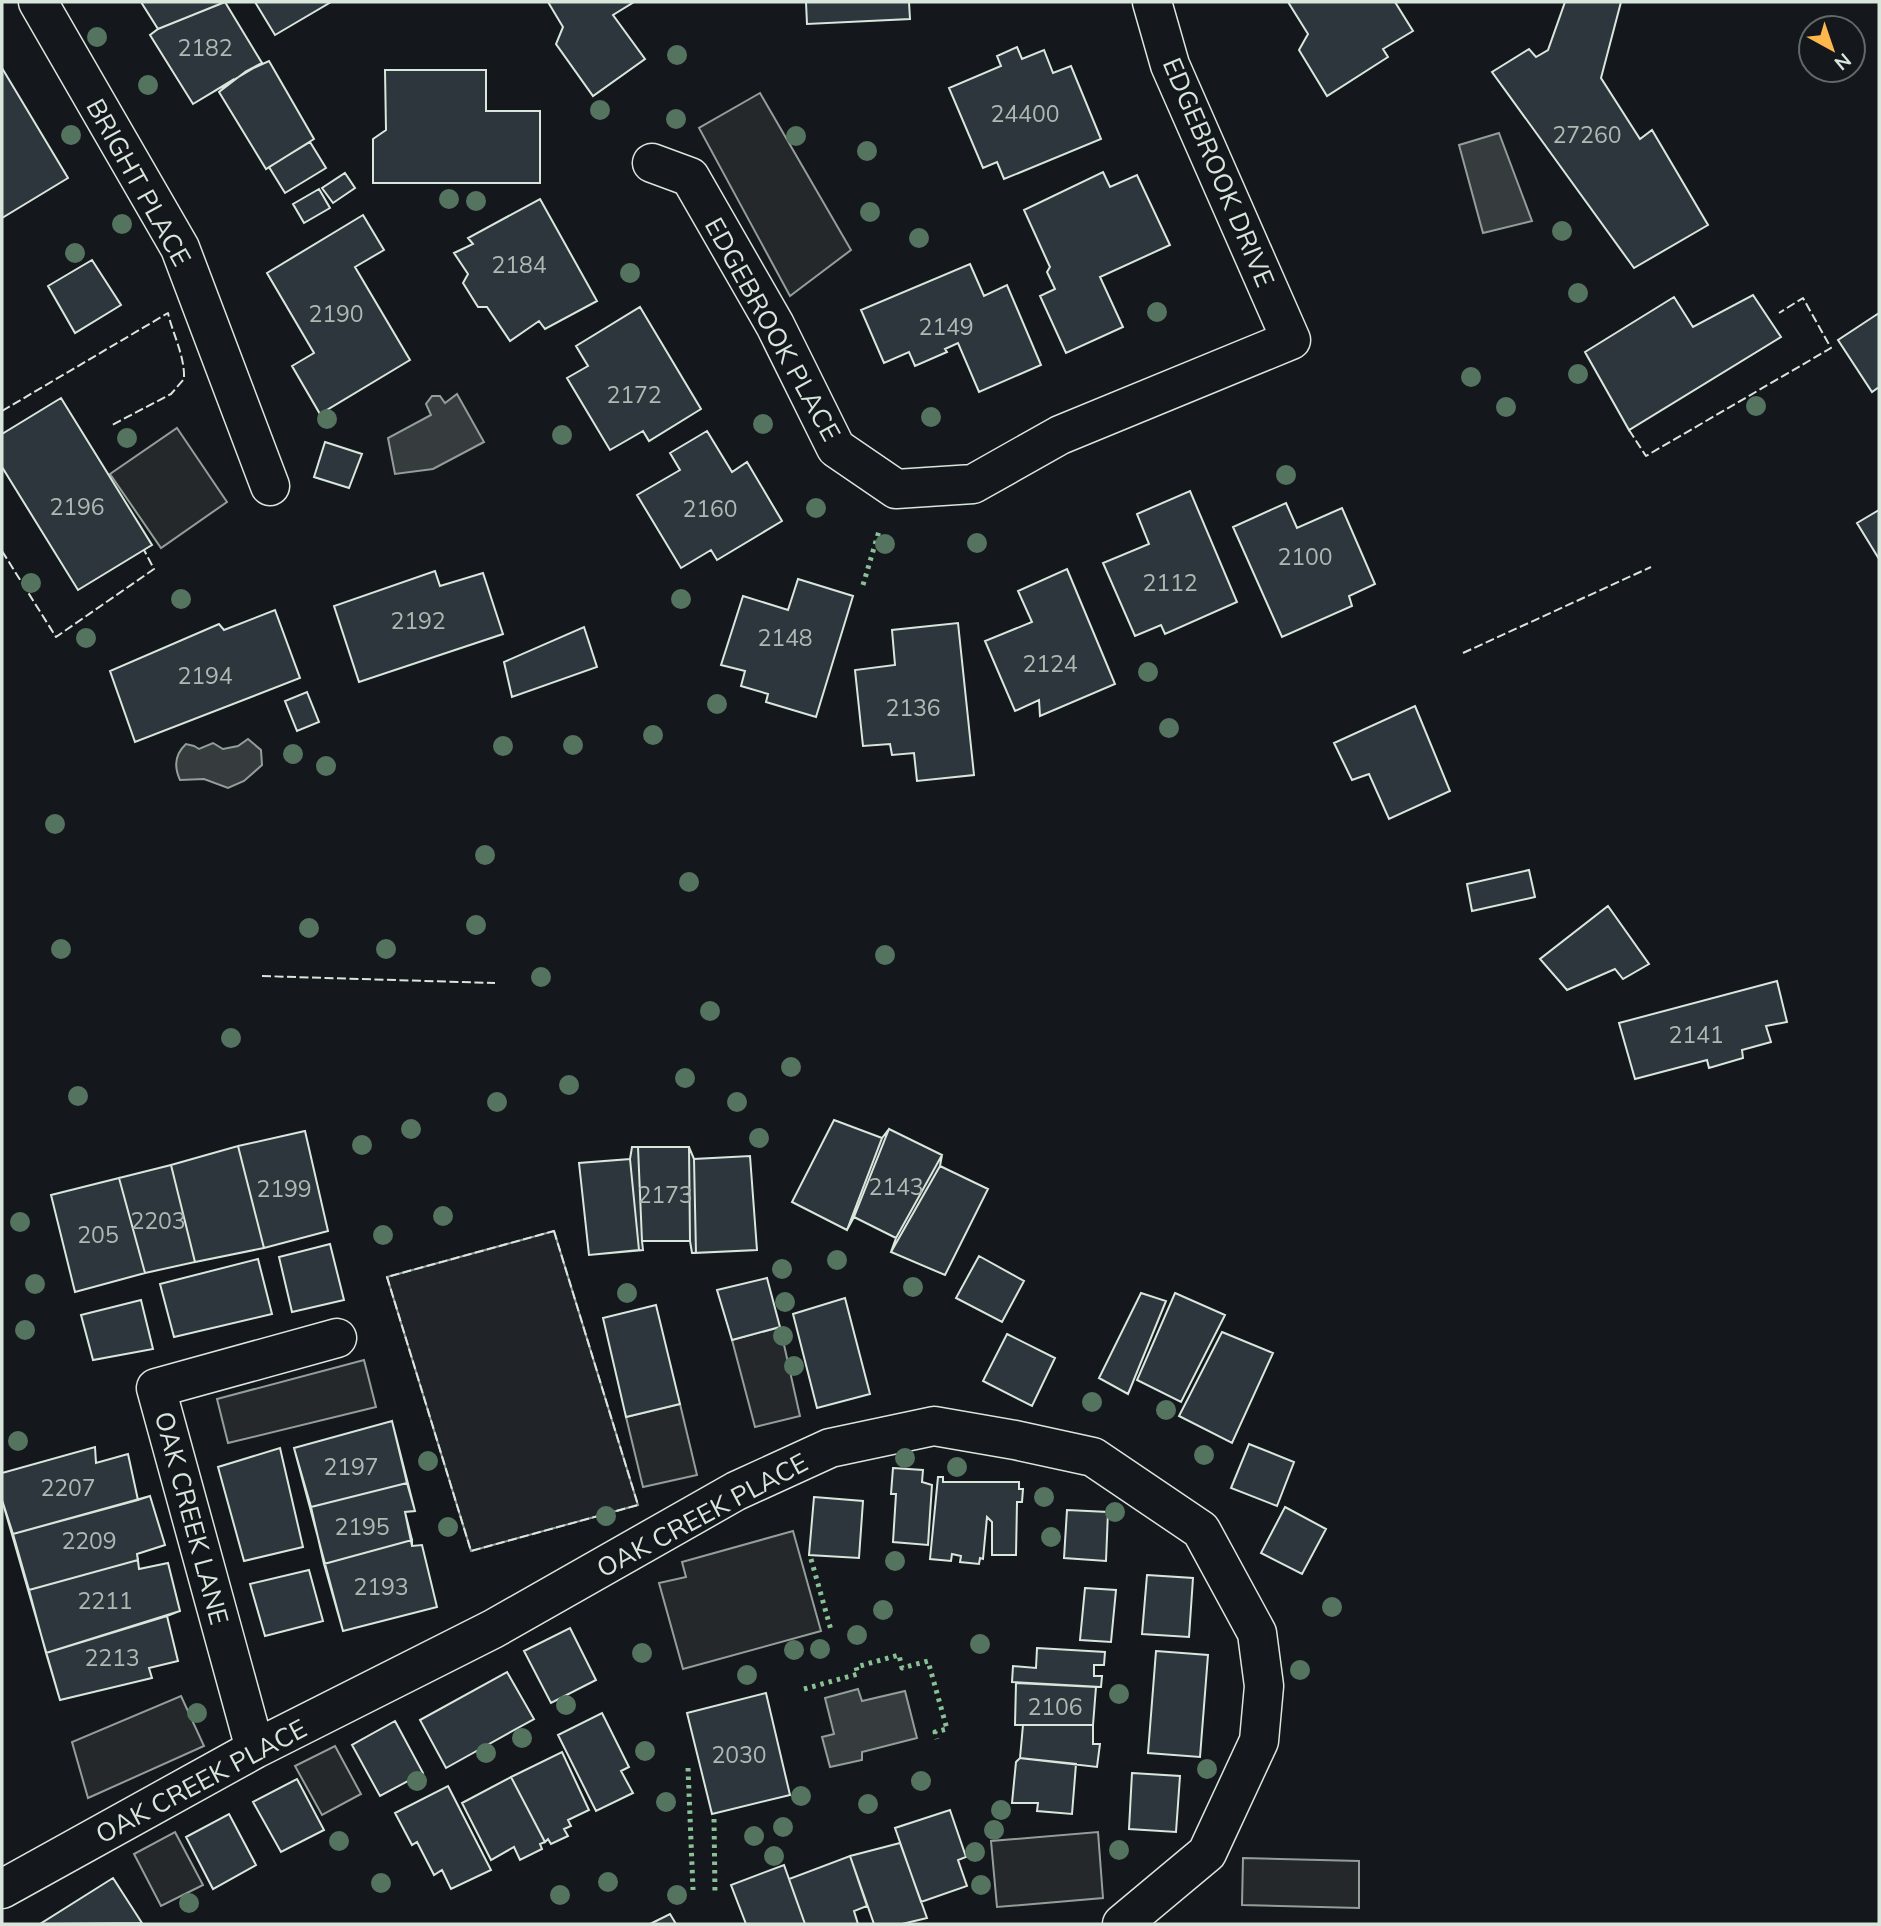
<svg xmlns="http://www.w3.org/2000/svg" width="1881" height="1926" font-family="Mulish,sans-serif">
  <rect width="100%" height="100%" fill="#14181c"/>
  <!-- green -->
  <path fill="#202428" stroke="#939e99" stroke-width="2" d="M 554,1231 L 638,1505 L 471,1551 L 387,1277 Z"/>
  <!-- parking -->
  <path fill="#24282b" stroke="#939e99" stroke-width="2" d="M 760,93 L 851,250 L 790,296 L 699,128 Z
    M 177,428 L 227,502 L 161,548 L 110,474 Z
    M 780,1327 L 800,1416 L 755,1427 L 732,1340 Z
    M 364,1360 L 376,1407 L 228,1443 L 217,1399 Z
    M 680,1404 L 697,1475 L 643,1487 L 626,1417 Z
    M 793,1531 L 821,1631 L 683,1669 L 659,1583 L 686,1577 L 682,1562 Z
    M 181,1696 L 204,1746 L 88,1798 L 72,1742 Z
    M 335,1746 L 361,1794 L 322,1815 L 295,1766 Z
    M 175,1832 L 203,1885 L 161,1906 L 134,1854 Z
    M 1098,1832 L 1103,1898 L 997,1907 L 991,1841 Z
    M 1243,1858 L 1359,1861 L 1359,1908 L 1242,1905 Z"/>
  <!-- water -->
  <path fill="#363b3e" stroke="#939e99" stroke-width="2" d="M 1499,133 L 1532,221 L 1483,233 L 1459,145 Z
    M 457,394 L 484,442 L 433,469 L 395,474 L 388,438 L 431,415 L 426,404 L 432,396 L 440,396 L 445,403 Z
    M 248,739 L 261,750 L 262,765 L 244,781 L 228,788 L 204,779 L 180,780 C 174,767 174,755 186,744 L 194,746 L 199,749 L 213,743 L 223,749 L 238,746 Z
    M 858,1689 L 862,1701 L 905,1691 L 917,1738 L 862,1752 L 862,1760 L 830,1767 L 822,1737 L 834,1734 L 825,1698 Z"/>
  <!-- building -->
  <path fill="#2c363c" stroke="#d8e6dc" stroke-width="2" d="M 141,2 L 225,2 L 262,63 L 245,72 L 269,61 L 314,139 L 266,169 L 219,92 L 234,79 L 193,104 L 150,35 L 158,29 Z
    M 141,2 L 225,2 L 158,29 Z
    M 225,2 L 262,63 L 193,104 L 150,35 L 158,29 Z
    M 255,2 L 331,2 L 275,35 Z
    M 548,2 L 634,2 L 613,15 L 645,59 L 593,96 L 556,44 L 563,27 Z
    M 806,2 L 909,2 L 910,19 L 807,24 Z
    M 1288,2 L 1395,2 L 1413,31 L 1383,49 L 1388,57 L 1327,96 L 1299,50 L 1308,34 Z
    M 1565,2 L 1621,2 L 1601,78 L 1640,139 L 1652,130 L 1708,225 L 1634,268 L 1492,72 L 1529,49 L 1536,57 L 1548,50 Z
    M 1017,47 L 1022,59 L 1044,50 L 1053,73 L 1071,66 L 1101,139 L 1004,179 L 997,162 L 983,168 L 949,88 L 1001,66 L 997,56 Z
    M 269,61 L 314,139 L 266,169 L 219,92 L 245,72 Z
    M 2,68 L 68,178 L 2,218 Z
    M 385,70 L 486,70 L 486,111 L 540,111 L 540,183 L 373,183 L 373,139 L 386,130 Z
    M 310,142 L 326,168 L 285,193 L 269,167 Z
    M 1103,172 L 1110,187 L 1137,175 L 1170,245 L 1100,277 L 1123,327 L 1066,353 L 1040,296 L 1055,289 L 1047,272 L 1050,267 L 1024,210 Z
    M 345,173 L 355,188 L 333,203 L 322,188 Z
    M 319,189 L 330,208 L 304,223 L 293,204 Z
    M 540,199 L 597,301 L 545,329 L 539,321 L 510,341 L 487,307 L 478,307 L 463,283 L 468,274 L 454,253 L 473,244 L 468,238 Z
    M 363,215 L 384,250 L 355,267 L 410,360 L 320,414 L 292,366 L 314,353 L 267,273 Z
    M 92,260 L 121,305 L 75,333 L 48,286 Z
    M 970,264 L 984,296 L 1007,285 L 1041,365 L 979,392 L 958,343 L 945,349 L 947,352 L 915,366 L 909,352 L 884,363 L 861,310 Z
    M 1753,295 L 1781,337 L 1629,430 L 1585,352 L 1674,297 L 1693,327 Z
    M 640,307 L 701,409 L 649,441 L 643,431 L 610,450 L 567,378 L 588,366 L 576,346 Z
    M 1879,313 L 1879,387 L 1872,392 L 1838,340 Z
    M 61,398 L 152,545 L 78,590 L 2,467 L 2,434 Z
    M 707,431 L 732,472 L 747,462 L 782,521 L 717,560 L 711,550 L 681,568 L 637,495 L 680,470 L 670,453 Z
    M 325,442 L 362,454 L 349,488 L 314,477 Z
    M 1190,491 L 1237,602 L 1165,634 L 1161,625 L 1135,636 L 1103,563 L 1149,544 L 1137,514 Z
    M 1286,503 L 1297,528 L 1342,508 L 1375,584 L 1349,596 L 1352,606 L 1282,637 L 1233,527 Z
    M 1879,510 L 1879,559 L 1857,523 Z
    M 1067,569 L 1115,684 L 1040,716 L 1039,700 L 1015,711 L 985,641 L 1032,622 L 1018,591 Z
    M 435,571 L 440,586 L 483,573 L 503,634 L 359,682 L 334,606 Z
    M 798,579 L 853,596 L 816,717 L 766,702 L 768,694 L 741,686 L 745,671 L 721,665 L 743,596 L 788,610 Z
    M 275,610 L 300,678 L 135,742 L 110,671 L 219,624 L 224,630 Z
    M 958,623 L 974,775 L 917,781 L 914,753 L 892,755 L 890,744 L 863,746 L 855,670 L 895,665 L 892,630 Z
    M 584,627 L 597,667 L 512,697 L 504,662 Z
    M 307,692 L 319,722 L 297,731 L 285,701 Z
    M 1415,706 L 1450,791 L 1389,819 L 1369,774 L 1352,780 L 1334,743 Z
    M 1529,870 L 1535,897 L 1472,911 L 1467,884 Z
    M 1608,906 L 1649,964 L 1623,979 L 1615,969 L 1567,990 L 1540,959 Z
    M 1777,981 L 1787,1022 L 1766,1026 L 1771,1042 L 1742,1050 L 1743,1058 L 1709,1068 L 1707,1060 L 1635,1079 L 1619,1023 Z
    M 834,1120 L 882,1138 L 889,1129 L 942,1155 L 940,1166 L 988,1189 L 945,1275 L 891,1252 L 896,1238 L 854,1217 L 847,1230 L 792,1202 Z
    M 834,1120 L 882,1138 L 847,1230 L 792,1202 Z
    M 889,1129 L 942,1155 L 896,1238 L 854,1217 Z
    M 305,1131 L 328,1231 L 264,1248 L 238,1146 Z
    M 238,1146 L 264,1248 L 195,1262 L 171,1165 Z
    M 632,1147 L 689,1147 L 694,1159 L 750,1156 L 757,1250 L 692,1253 L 690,1241 L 642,1241 L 643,1250 L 589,1255 L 579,1163 L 630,1159 Z
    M 638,1147 L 689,1147 L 690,1241 L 642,1241 Z
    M 750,1156 L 757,1250 L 696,1253 L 694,1159 Z
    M 630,1159 L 639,1250 L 589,1255 L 579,1163 Z
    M 171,1165 L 195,1262 L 145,1273 L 119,1178 Z
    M 940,1166 L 988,1189 L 945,1275 L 891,1252 Z
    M 119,1178 L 145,1273 L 75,1292 L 51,1195 Z
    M 330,1244 L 344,1300 L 292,1312 L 279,1257 Z
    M 979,1256 L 1024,1281 L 1002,1322 L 956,1298 Z
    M 258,1259 L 272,1314 L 174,1337 L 160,1284 Z
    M 767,1278 L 780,1327 L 732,1340 L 717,1290 Z
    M 1141,1293 L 1166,1301 L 1128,1394 L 1099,1378 Z
    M 1175,1293 L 1225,1315 L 1181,1402 L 1137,1380 Z
    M 845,1298 L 870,1394 L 817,1408 L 793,1314 Z
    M 141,1300 L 153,1349 L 93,1360 L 81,1315 Z
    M 656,1305 L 680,1404 L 626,1417 L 603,1318 Z
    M 1222,1332 L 1273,1353 L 1232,1443 L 1179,1416 Z
    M 1007,1334 L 1055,1358 L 1032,1406 L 983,1381 Z
    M 392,1421 L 415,1511 L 405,1512 L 412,1546 L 422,1545 L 437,1607 L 343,1631 L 294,1448 Z
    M 392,1421 L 407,1483 L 311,1507 L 294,1448 Z
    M 1249,1444 L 1294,1462 L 1277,1506 L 1231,1488 Z
    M 95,1447 L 96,1463 L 128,1454 L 138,1500 L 150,1496 L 165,1545 L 137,1554 L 139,1569 L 168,1563 L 180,1611 L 167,1616 L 178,1661 L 149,1668 L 152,1678 L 60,1700 L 2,1500 L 2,1473 Z
    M 95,1447 L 96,1463 L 128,1454 L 138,1500 L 13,1534 L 2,1500 L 2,1473 Z
    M 280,1448 L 303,1547 L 244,1561 L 218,1467 Z
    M 893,1468 L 923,1470 L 922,1482 L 932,1485 L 928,1545 L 893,1542 L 896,1494 L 891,1494 Z
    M 938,1477 L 943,1477 L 943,1482 L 1019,1482 L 1019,1489 L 1023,1489 L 1022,1502 L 1017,1502 L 1016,1555 L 992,1555 L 992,1522 L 987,1517 L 983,1559 L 980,1558 L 979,1564 L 960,1562 L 961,1556 L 952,1554 L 951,1561 L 930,1559 Z
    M 407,1483 L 415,1511 L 405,1512 L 412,1540 L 324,1564 L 311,1507 Z
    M 150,1496 L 165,1545 L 137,1554 L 138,1560 L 29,1590 L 13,1534 Z
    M 814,1497 L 863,1501 L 859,1558 L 809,1555 Z
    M 1285,1507 L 1326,1529 L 1302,1574 L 1261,1553 Z
    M 1067,1510 L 1108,1512 L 1106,1561 L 1064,1558 Z
    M 412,1540 L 412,1546 L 422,1545 L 437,1607 L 343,1631 L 324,1564 Z
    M 138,1560 L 139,1569 L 168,1563 L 180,1611 L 46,1653 L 29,1590 Z
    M 309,1570 L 323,1621 L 265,1636 L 250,1584 Z
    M 1147,1575 L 1193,1578 L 1189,1637 L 1142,1634 Z
    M 1085,1588 L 1116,1590 L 1111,1642 L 1080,1640 Z
    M 167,1616 L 178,1661 L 149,1668 L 152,1678 L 60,1700 L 46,1653 Z
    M 570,1628 L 596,1680 L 551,1703 L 524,1651 Z
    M 1037,1648 L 1105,1652 L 1104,1665 L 1094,1665 L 1094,1676 L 1102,1676 L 1101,1687 L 1012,1682 L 1013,1666 L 1036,1668 Z
    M 1156,1651 L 1208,1655 L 1200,1757 L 1148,1753 Z
    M 507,1672 L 534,1719 L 446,1768 L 420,1720 Z
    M 1016,1683 L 1096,1687 L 1093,1725 L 1015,1725 Z
    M 766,1693 L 790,1795 L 712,1814 L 687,1713 Z
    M 602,1713 L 629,1767 L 621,1771 L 633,1793 L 596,1811 L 558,1735 Z
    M 395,1721 L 423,1773 L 380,1796 L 352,1745 Z
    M 1023,1725 L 1093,1725 L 1093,1744 L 1100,1744 L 1097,1767 L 1020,1758 Z
    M 562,1752 L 589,1810 L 568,1820 L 571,1826 L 564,1829 L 568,1836 L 551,1844 L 548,1839 L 545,1842 L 511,1777 Z
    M 1020,1758 L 1076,1764 L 1072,1814 L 1037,1811 L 1038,1803 L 1012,1803 L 1016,1762 Z
    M 1132,1773 L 1180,1776 L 1176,1832 L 1129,1829 Z
    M 511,1777 L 545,1842 L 540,1844 L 542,1849 L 520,1860 L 514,1847 L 491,1860 L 462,1803 Z
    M 297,1779 L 324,1830 L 281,1852 L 253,1802 Z
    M 448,1786 L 491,1870 L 451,1889 L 442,1870 L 434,1875 L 417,1842 L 412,1845 L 395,1813 Z
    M 950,1810 L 966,1857 L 958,1860 L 967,1886 L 921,1902 L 895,1828 Z
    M 229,1814 L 256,1865 L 213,1889 L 186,1837 Z
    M 900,1843 L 927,1918 L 902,1924 L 874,1924 L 850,1856 Z
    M 850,1856 L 867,1906 L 854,1911 L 858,1924 L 805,1924 L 789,1879 Z
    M 784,1865 L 805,1924 L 746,1924 L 731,1885 Z
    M 113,1878 L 142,1923 L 40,1924 Z
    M 670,1914 L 676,1924 L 650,1924 Z"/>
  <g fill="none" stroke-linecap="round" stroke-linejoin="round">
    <defs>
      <path id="street" d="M 38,2 L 180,248 L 270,486
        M 652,163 L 690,177 L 775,325 L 836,448 L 896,489 L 973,484 L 1060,435 L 1291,340 L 1170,65 L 1152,2
        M 255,1749 L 156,1388 L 337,1338
        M 2,1889 L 255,1749 L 493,1629 L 736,1491 L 830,1448 L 934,1426 L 1015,1440 L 1093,1457 L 1201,1530 L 1257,1633 L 1264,1686 L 1259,1741 L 1207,1853 L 1122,1924"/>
    </defs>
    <!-- street casing -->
    <use href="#street" stroke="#d8e6dc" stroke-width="41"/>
    <!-- street -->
    <use href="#street" stroke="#14181c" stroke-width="38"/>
    <!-- hedge -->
    <path stroke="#8ac095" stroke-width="5" stroke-dasharray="3.5 5" stroke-linecap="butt" d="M 863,585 L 879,531
      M 811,1559 L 831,1630
      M 804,1689 L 858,1674 L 856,1667 L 899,1655 L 902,1668 L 928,1661 L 947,1729 L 935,1732 L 937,1739
      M 688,1768 L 693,1890
      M 714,1819 L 715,1894"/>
    <!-- fence -->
    <path stroke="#d8e6dc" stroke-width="2" stroke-dasharray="9 3.5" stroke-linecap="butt" d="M 2,411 L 168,313 C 173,335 185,356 184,379 L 171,394 L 112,425
      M 1629,430 L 1646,456 L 1831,348 L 1803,298 L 1779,313
      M 2,551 L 56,637 L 154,569 L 144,550
      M 1463,653 L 1651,567
      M 262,976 L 495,983
      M 554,1231 L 638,1505 L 471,1551 L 387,1277 Z"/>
  </g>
  <!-- trees -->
  <g fill="#55745f">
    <circle cx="97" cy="37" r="10"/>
    <circle cx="677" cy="55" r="10"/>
    <circle cx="148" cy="85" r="10"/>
    <circle cx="600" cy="110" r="10"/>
    <circle cx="676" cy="119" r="10"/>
    <circle cx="71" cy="135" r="10"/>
    <circle cx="796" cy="136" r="10"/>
    <circle cx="867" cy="151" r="10"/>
    <circle cx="449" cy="199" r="10"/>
    <circle cx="476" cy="201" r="10"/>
    <circle cx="870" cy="212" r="10"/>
    <circle cx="122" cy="224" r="10"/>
    <circle cx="1562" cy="231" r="10"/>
    <circle cx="919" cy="238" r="10"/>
    <circle cx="75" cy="253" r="10"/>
    <circle cx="630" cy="273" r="10"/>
    <circle cx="1578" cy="293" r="10"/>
    <circle cx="1157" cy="312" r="10"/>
    <circle cx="1578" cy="374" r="10"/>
    <circle cx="1471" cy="377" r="10"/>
    <circle cx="1756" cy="406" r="10"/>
    <circle cx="1506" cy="407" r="10"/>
    <circle cx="931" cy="417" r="10"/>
    <circle cx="327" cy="419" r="10"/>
    <circle cx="763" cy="424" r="10"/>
    <circle cx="562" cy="435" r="10"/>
    <circle cx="127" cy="438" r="10"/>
    <circle cx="1286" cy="475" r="10"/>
    <circle cx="816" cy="508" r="10"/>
    <circle cx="977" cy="543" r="10"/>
    <circle cx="885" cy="544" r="10"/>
    <circle cx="31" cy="583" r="10"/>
    <circle cx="181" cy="599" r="10"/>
    <circle cx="681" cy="599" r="10"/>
    <circle cx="86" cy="638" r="10"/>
    <circle cx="1148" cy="672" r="10"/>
    <circle cx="717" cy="704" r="10"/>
    <circle cx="1169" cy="728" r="10"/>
    <circle cx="653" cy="735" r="10"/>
    <circle cx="573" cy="745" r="10"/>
    <circle cx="503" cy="746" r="10"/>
    <circle cx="293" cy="754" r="10"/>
    <circle cx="326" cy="766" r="10"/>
    <circle cx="55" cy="824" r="10"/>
    <circle cx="485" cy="855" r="10"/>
    <circle cx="689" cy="882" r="10"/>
    <circle cx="476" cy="925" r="10"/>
    <circle cx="309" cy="928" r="10"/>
    <circle cx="61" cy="949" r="10"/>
    <circle cx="386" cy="949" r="10"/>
    <circle cx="885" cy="955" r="10"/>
    <circle cx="541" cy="977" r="10"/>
    <circle cx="710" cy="1011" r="10"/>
    <circle cx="231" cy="1038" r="10"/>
    <circle cx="791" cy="1067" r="10"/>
    <circle cx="685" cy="1078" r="10"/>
    <circle cx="569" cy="1085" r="10"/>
    <circle cx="78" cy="1096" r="10"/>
    <circle cx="497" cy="1102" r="10"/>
    <circle cx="737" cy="1102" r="10"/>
    <circle cx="411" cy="1129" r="10"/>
    <circle cx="759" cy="1138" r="10"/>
    <circle cx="362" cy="1145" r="10"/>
    <circle cx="443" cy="1216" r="10"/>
    <circle cx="20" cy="1222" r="10"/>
    <circle cx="383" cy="1235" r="10"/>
    <circle cx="837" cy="1260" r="10"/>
    <circle cx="782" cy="1269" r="10"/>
    <circle cx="35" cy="1284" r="10"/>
    <circle cx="913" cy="1287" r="10"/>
    <circle cx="627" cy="1293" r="10"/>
    <circle cx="785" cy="1302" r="10"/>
    <circle cx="25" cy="1330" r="10"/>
    <circle cx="783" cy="1336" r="10"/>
    <circle cx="794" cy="1366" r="10"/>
    <circle cx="1092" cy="1402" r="10"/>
    <circle cx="1166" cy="1410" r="10"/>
    <circle cx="18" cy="1441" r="10"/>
    <circle cx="1204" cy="1455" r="10"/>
    <circle cx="905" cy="1458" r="10"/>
    <circle cx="428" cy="1461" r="10"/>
    <circle cx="957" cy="1467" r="10"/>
    <circle cx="1044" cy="1497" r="10"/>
    <circle cx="1115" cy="1512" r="10"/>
    <circle cx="606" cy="1516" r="10"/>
    <circle cx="448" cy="1527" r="10"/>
    <circle cx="1051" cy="1537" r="10"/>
    <circle cx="895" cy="1561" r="10"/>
    <circle cx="1332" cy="1607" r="10"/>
    <circle cx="883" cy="1610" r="10"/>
    <circle cx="857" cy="1635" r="10"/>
    <circle cx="980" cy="1644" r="10"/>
    <circle cx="820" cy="1649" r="10"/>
    <circle cx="794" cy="1650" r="10"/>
    <circle cx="642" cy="1653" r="10"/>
    <circle cx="1300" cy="1670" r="10"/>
    <circle cx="747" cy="1675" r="10"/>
    <circle cx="1119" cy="1694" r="10"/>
    <circle cx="566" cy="1705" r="10"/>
    <circle cx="197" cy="1713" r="10"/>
    <circle cx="522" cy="1738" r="10"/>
    <circle cx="645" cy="1751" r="10"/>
    <circle cx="486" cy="1753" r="10"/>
    <circle cx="1207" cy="1769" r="10"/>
    <circle cx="417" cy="1781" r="10"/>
    <circle cx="921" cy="1781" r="10"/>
    <circle cx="801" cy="1796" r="10"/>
    <circle cx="666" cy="1802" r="10"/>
    <circle cx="868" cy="1804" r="10"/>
    <circle cx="1001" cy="1810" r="10"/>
    <circle cx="783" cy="1827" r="10"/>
    <circle cx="994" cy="1830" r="10"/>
    <circle cx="754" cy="1836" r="10"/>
    <circle cx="339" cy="1841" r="10"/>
    <circle cx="1119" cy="1850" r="10"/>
    <circle cx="975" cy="1852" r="10"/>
    <circle cx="774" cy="1856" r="10"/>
    <circle cx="608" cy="1882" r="10"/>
    <circle cx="381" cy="1883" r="10"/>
    <circle cx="981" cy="1885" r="10"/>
    <circle cx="560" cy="1895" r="10"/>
    <circle cx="677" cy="1895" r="10"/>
    <circle cx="189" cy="1903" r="10"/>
  </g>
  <g text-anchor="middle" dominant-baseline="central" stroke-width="5" stroke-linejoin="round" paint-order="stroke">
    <!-- number labels -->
    <g font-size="23" fill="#adbab4">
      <text x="205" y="47">2182</text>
      <text x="1025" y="113">24400</text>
      <text x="1587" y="134">27260</text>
      <text x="519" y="264">2184</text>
      <text x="336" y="313">2190</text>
      <text x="946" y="326">2149</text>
      <text x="634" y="394">2172</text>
      <text x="77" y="506">2196</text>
      <text x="710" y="508">2160</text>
      <text x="1305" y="556">2100</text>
      <text x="1170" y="582">2112</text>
      <text x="418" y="620">2192</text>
      <text x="785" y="637">2148</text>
      <text x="1050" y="663">2124</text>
      <text x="205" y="675">2194</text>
      <text x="913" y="707">2136</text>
      <text x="1696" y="1034">2141</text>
      <text x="896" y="1186">2143</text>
      <text x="284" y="1188">2199</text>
      <text x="665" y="1194">2173</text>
      <text x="158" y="1220">2203</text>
      <text x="98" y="1234">205</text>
      <text x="351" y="1466">2197</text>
      <text x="68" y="1487">2207</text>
      <text x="362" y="1526">2195</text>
      <text x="89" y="1540">2209</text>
      <text x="381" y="1586">2193</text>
      <text x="105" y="1600">2211</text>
      <text x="112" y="1657">2213</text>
      <text x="1055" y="1706">2106</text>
      <text x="739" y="1754">2030</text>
    </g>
    <!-- street labels -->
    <g font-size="26" fill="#d8e6dc" stroke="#14181c">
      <text transform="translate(1219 172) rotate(67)">EDGEBROOK DRIVE</text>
      <text transform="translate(139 182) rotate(61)">BRIGHT PLACE</text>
      <text transform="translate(773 329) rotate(61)">EDGEBROOK PLACE</text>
      <text transform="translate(702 1515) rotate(-28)">OAK CREEK PLACE</text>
      <text transform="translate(192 1518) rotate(75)">OAK CREEK LANE</text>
      <text transform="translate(201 1781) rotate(-28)">OAK CREEK PLACE</text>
    </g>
  </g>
  <!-- border -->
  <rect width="1881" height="1926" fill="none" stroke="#d8e6dc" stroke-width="7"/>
  <!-- north arrow -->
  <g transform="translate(1832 49) rotate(140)"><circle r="33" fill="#14181c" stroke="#626a69" stroke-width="2"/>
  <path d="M0-5L12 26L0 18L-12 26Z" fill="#ffb74d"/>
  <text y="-10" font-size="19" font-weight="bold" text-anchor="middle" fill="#d8e6dc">N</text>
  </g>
</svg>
